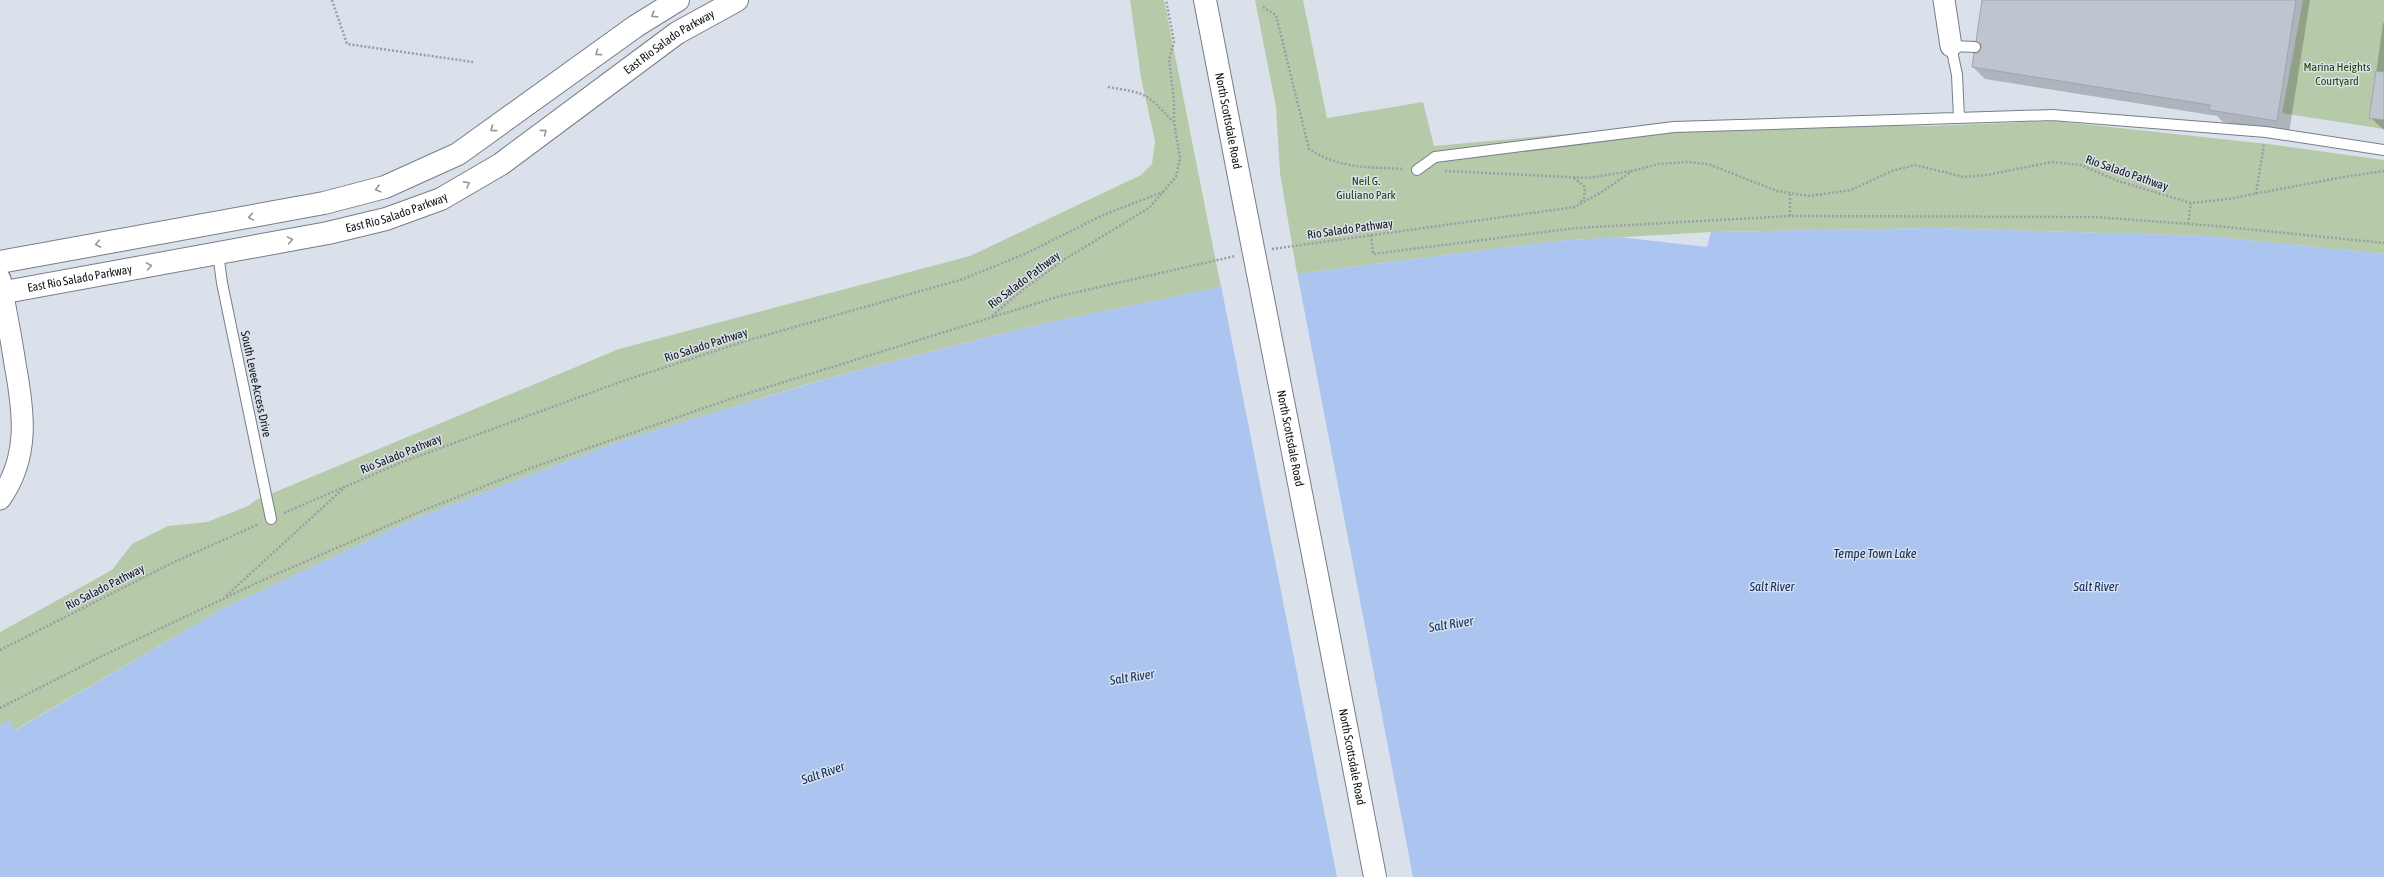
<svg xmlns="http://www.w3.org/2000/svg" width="2384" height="877" font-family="'Asap Condensed',sans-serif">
  <rect width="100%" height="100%" fill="#dae1eb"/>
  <!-- green -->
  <path fill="#b6caaa" d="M 1130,0 L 1164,0 L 1221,287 L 1027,327 L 828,378 L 617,442 L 411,520 L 222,609 L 13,731 L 0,725 L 0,632 L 112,570 L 132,544 L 168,526 L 207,522 L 248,506 L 256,500 L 619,349 L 970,256 L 1141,175 L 1152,164 L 1155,141 L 1141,78 Z
    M 1255,0 L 1303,0 L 1327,118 L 1423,102 L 1434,146 L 1676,124 L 1931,126 L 2054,121 L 2268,144 L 2384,160 L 2384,254 L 2207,236 L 1935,228 L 1711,232 L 1556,241 L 1297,274 L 1280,173 L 1276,107 Z
    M 2303,0 L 2384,0 L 2384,129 L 2282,113 Z"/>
  <!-- water -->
  <path fill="#abc5f0" d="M 1935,228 L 2207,236 L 2384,254 L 2384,877 L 0,877 L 0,725 L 10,720 L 14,731 L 222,609 L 411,520 L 617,442 L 829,378 L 1027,327 L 1221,287 L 1297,274 L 1556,241 L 1619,237 L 1707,247 L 1711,232 Z"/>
  <!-- pier -->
  <path fill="#dae1eb" d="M 1297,272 L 1413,877 L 1337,877 L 1221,285 Z"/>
  <!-- shadow -->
  <path fill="#0003" d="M 1983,0 L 2310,0 L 2289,133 L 2223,122 L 2217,116 L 1985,79 L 1973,67 L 1982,48 L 1977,40 Z
    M 2383,23 L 2384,23 L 2384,130 L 2370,117 Z"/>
  <!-- building -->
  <path fill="#bfc5d0" stroke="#9fa5af" d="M 1982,0 L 2296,0 L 2277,121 L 2209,110 L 2210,105 L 1972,67 L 1974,53 L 1978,53 L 1981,48 L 1981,44 L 1976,41 Z
    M 2376,71 L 2384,72 L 2384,120 L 2369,118 Z"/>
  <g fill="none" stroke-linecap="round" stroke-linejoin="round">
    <defs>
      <path id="lane" d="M 1959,118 L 1957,75 L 1951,46 L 1975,47
        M 1417,170 L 1435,157 L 1674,127 L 2052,115 L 2266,132 L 2384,150
        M 218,253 L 222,283 L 271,519"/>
      <path id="street" d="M 1944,0 L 1951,46
        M 0,279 C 5,308 11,336 15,364 C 24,412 30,457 0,499"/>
      <g id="secondary">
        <path d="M 0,262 L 324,203 L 385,187 L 458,154 L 636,26 L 678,0"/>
        <path id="s1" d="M 0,293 L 328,233 L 386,219 L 441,199 L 501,164 L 677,33 L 737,0"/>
      </g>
      <g id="primary">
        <path id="s2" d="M 1205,0 L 1242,192"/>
        <path id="s3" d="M 1318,580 L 1375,877"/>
      </g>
    </defs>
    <!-- lane casing -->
    <use href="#lane" stroke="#787e88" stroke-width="12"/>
    <!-- street casing -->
    <use href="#street" stroke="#787e88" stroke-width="23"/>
    <!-- secondary casing -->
    <use href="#secondary" stroke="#787e88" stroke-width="24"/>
    <!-- primary casing -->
    <use href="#primary" stroke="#787e88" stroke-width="24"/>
    <!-- path -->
    <path stroke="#989ea5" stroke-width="2.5" stroke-dasharray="2 2" stroke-linecap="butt" d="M 332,0 L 347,44 L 473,62
      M 1263,7 L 1276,15 L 1309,149 C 1340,169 1368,167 1404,169
      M 1108,87 C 1146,93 1147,93 1173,122
      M 1445,171 L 1588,178 L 1631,171
      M 1574,178 L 1585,187 L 1584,198 L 1579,203
      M 2256,194 L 2264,144
      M 1790,216 L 1790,194
      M 2188,224 L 2191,203
      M 1371,235 L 1373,254 L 1576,228 L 1790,216 L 2095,217 L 2216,226 L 2384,243
      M 1272,249 L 1575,207 L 1605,190 L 1632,171 L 1658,164 L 1687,162 L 1708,164 L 1777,191 L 1809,196 L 1851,190 L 1892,171 L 1915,165 L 1964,177 L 1987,175 L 2052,162 L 2081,165 L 2118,181 L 2191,203 L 2228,199 L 2343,177 L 2384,171
      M 992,316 L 1021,291 L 1065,259 L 1149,208 L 1176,177 L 1180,158 L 1174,122 L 1174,102 L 1169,59 L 1174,42 L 1166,0
      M 284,513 L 400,463 L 623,381 L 749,340 L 963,279 L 1025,254 L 1103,215 L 1163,192
      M 226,596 L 345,487
      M 0,650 L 172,563 L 259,524
      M 0,708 L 102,656 L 263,580 L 419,512 L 528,469 L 733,398 L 1060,296 L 1235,256"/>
    <!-- lane -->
    <use href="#lane" stroke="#fff" stroke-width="10"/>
    <!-- street -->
    <use href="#street" stroke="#fff" stroke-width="21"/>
    <!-- secondary -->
    <use href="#secondary" stroke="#fff" stroke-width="22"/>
    <!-- primary -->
    <use href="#primary" stroke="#fff" stroke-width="22"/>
    <defs>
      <g id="primary-bridge">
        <path id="s4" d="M 1242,192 L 1318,580"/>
      </g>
    </defs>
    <!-- primary-bridge casing -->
    <use href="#primary-bridge" stroke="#787e88" stroke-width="24" stroke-linecap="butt"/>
    <!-- primary-bridge -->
    <use href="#primary-bridge" stroke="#fff" stroke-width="22"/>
  </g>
  <!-- one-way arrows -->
  <defs><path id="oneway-chevron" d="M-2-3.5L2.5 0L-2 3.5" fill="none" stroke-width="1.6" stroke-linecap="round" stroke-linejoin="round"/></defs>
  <g stroke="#949697">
    <use href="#oneway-chevron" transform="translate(654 15) rotate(148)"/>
    <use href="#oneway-chevron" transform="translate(598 53) rotate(144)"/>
    <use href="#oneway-chevron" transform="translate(493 129) rotate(144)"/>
    <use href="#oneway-chevron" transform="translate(544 132) rotate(-37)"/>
    <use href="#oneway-chevron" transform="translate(467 184) rotate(-29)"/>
    <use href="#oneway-chevron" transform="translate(378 189) rotate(165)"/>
    <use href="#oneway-chevron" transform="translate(251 217) rotate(170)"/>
    <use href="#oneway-chevron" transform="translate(290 240) rotate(-10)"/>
    <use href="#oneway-chevron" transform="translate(98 244) rotate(169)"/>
    <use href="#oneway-chevron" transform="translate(149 266) rotate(-10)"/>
  </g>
  <g text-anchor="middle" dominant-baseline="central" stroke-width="3" stroke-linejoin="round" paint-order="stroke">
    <!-- street labels -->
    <g font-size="12" fill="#121518" stroke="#dae1eb">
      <text stroke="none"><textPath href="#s1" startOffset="729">East Rio Salado Parkway</textPath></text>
      <text stroke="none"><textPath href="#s2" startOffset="123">North Scottsdale Road</textPath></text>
      <text transform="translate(2127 173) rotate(19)">Rio Salado Pathway</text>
      <text stroke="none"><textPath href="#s1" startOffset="405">East Rio Salado Parkway</textPath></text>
      <text transform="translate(1350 229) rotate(-8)">Rio Salado Pathway</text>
      <text stroke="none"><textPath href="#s1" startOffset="81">East Rio Salado Parkway</textPath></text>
      <text transform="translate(1024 280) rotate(-37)">Rio Salado Pathway</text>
      <text transform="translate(706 345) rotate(-18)">Rio Salado Pathway</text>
      <text transform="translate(256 384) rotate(78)">South Levee Access Drive</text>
      <text stroke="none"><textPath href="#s4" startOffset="251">North Scottsdale Road</textPath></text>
      <text transform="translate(401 454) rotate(-22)">Rio Salado Pathway</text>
      <text transform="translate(105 587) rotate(-27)">Rio Salado Pathway</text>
      <text stroke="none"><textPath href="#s3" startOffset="180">North Scottsdale Road</textPath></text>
    </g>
    <!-- park labels -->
    <g font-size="12" fill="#234402" stroke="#dae1eb">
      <text x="2337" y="67">Marina Heights<tspan x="2337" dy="14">Courtyard</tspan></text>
      <text x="1366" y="181">Neil G.<tspan x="1366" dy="14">Giuliano Park</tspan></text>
    </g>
    <!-- water labels -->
    <g font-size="13" font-style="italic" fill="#0f2e61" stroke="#dae1eb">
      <text x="1875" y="553">Tempe Town Lake</text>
      <text x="1772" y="586">Salt River</text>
      <text x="2096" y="586">Salt River</text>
      <text transform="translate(1451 624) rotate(-9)">Salt River</text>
      <text transform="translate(1132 677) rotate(-9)">Salt River</text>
      <text transform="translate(823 773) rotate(-19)">Salt River</text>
    </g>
  </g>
</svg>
